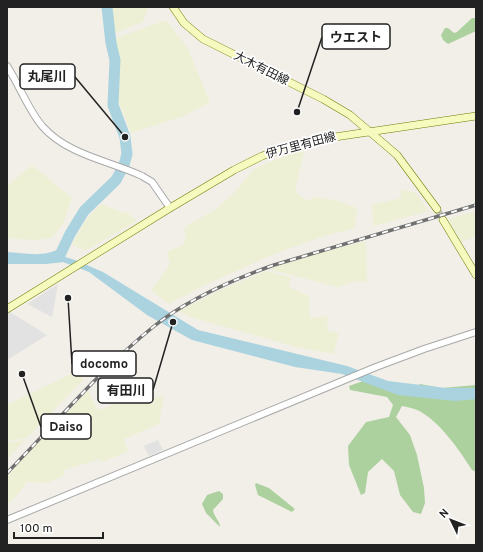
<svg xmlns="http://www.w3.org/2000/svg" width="483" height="552" font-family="Overpass,'Noto Sans JP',sans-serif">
  <rect width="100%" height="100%" fill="#f2efe9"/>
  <!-- farmland -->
  <path fill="#eef0d5" d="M 113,7 L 148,7 L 143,22 L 112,34 L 110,30 Z
    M 166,20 L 187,47 L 210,102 L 184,116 L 131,133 L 117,98 L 120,69 L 119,53 L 114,39 Z
    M 305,147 L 295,191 L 307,201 L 316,197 L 334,200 L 357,208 L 355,228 L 321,237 L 269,256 L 203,286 L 169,304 L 151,290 L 170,264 L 167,251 L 181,246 L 186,240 L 184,229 L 189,224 L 213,211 L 233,194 L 254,169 Z
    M 32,165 L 72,198 L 63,224 L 52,238 L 34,240 L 7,238 L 7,186 Z
    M 400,190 L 410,191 L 417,194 L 429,211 L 373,226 L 372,205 L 401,198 Z
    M 101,204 L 121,212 L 128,213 L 137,221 L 85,251 L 72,244 L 85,221 Z
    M 476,211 L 476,237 L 460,242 L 448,219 Z
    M 366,241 L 367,283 L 358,281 L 337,287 L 269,269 L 299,258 Z
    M 266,271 L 291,277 L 289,287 L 309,296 L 310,318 L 327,316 L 328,331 L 339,333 L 334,354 L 296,347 L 190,317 L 178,311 L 218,291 Z
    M 81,369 L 83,380 L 27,438 L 7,441 L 7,405 Z
    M 87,389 L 98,410 L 113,405 L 142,389 L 148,400 L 164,395 L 159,424 L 124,439 L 128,451 L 103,462 L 100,459 L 64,470 L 64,475 L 48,483 L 27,482 L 17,495 L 7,505 L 7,475 Z
    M 25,440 L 7,459 L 7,443 Z"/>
  <!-- forest -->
  <path fill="#add19e" d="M 472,18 L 476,18 L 476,31 L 448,44 L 443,40 L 441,35 L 445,28 L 448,28 L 454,33 L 457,32 Z
    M 363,381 L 408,391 L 420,384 L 442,388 L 476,385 L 476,472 L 472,470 C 460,451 439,420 417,410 C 413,408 407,407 402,406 L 396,417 L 410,435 L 417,455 L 424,488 L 425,503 L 421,514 L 413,512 L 400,495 L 394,471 L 382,459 L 368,472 L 365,493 L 361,495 L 349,465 L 348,446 L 366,422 L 389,417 L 393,405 L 387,397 L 350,390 L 349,386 Z
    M 256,483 L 269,488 L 295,509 L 292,512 L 258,495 L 255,485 Z
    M 219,491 L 223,494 L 223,499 L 213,510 C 214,517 220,521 220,527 L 206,513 L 202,504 L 207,495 Z"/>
  <!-- parking -->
  <path fill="#e2e2e2" d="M 58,284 L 52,317 L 27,304 Z
    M 10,312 L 47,335 L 7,360 L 7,313 Z
    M 158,440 L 163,450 L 149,456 L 144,446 Z"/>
  <!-- water -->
  <path fill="#aad3df" d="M 60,248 L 62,256 L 75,260 L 103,272 L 198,330 L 347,366 L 388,381 L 446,388 L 476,388 L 476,399 L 455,401 L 398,395 L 342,374 L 295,367 L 192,340 L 147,315 L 89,272 L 63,262 L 46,264 L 7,264 L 7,252 C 24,253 45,258 60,248 Z"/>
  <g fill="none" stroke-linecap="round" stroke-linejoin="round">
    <!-- river -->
    <path stroke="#aad3df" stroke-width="11" d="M 59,257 L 70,234 L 84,211 L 116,180 L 124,165 L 127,154 L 125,137 L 113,105 L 115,60 L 111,43 L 107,7"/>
    <!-- secondary-tunnel -->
    <path stroke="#c8c6c1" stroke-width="7" stroke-dasharray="7 3.5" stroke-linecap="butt" d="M 437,209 L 443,220"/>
    <defs>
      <path id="tertiary" d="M 7,66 C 20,86 28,110 43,127 C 68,155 110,161 142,176 L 152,182 L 170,208
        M 7,520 L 376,367 L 424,349 L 476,332"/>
      <path id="secondary" d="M 173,7 L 184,23 L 203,39 L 323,99 L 350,115 L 397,155 L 437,209
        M 443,220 L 476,275
        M 7,309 L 170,208 L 234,170 L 262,156 L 289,147 L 328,138 L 476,116"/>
    </defs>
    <!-- tertiary casing -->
    <use href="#tertiary" stroke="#a9a9a9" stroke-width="8"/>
    <!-- secondary casing -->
    <use href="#secondary" stroke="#707d05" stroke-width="8"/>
    <!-- tertiary -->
    <use href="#tertiary" stroke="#fff" stroke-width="6"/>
    <!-- secondary -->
    <use href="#secondary" stroke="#f7fabf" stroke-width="7"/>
    <defs>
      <path id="rail" d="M 7,473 C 55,424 100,370 153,327 C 188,299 232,280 274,265 L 476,205"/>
    </defs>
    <!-- rail casing -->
    <use href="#rail" stroke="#707070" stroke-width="3.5"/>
    <!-- rail -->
    <use href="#rail" stroke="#fff" stroke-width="2" stroke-dasharray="6" stroke-linecap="butt"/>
  </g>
  <g text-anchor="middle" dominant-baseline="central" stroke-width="3.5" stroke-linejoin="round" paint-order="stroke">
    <!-- street labels -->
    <g font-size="12" fill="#222" stroke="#fff">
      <text transform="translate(261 69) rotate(27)">大木有田線</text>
      <text transform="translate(301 146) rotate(-15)">伊万里有田線</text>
    </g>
  </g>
  <!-- callouts -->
  <path fill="none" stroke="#222" stroke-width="1.5" d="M297 112L322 37M125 137L75 77M68 298L72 364M173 322L153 390M22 374L41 427"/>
  <g fill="#222" stroke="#fff" stroke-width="1.5">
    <circle cx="297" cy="112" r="4"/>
    <circle cx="125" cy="137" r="4"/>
    <circle cx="68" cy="298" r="4"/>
    <circle cx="173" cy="322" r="4"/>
    <circle cx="22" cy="374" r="4"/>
  </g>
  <g fill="#fff" stroke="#222" stroke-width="1.5">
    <rect x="322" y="24" width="68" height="25" rx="4"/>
    <rect x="20" y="64" width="55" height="25" rx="4"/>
    <rect x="72" y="351" width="64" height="25" rx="4"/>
    <rect x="98" y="378" width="55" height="25" rx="4"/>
    <rect x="41" y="414" width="50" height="25" rx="4"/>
  </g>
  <g font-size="13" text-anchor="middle" font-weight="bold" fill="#222">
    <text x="356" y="42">ウエスト</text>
    <text x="47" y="81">丸尾川</text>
    <text x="104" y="368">docomo</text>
    <text x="126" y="395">有田川</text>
    <text x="66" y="431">Daiso</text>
  </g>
  <!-- border -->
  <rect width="483" height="552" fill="none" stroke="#222222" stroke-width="16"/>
  <!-- north arrow -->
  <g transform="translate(451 520) rotate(313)" stroke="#ffffff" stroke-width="3" paint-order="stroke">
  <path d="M0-3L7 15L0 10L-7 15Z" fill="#222222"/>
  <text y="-6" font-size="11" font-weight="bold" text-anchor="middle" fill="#222222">N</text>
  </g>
  <!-- scale -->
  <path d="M14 532v6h89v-6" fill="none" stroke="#222222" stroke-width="2"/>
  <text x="20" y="532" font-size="12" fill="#222222" stroke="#ffffff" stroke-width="3" paint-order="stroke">100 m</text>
</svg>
